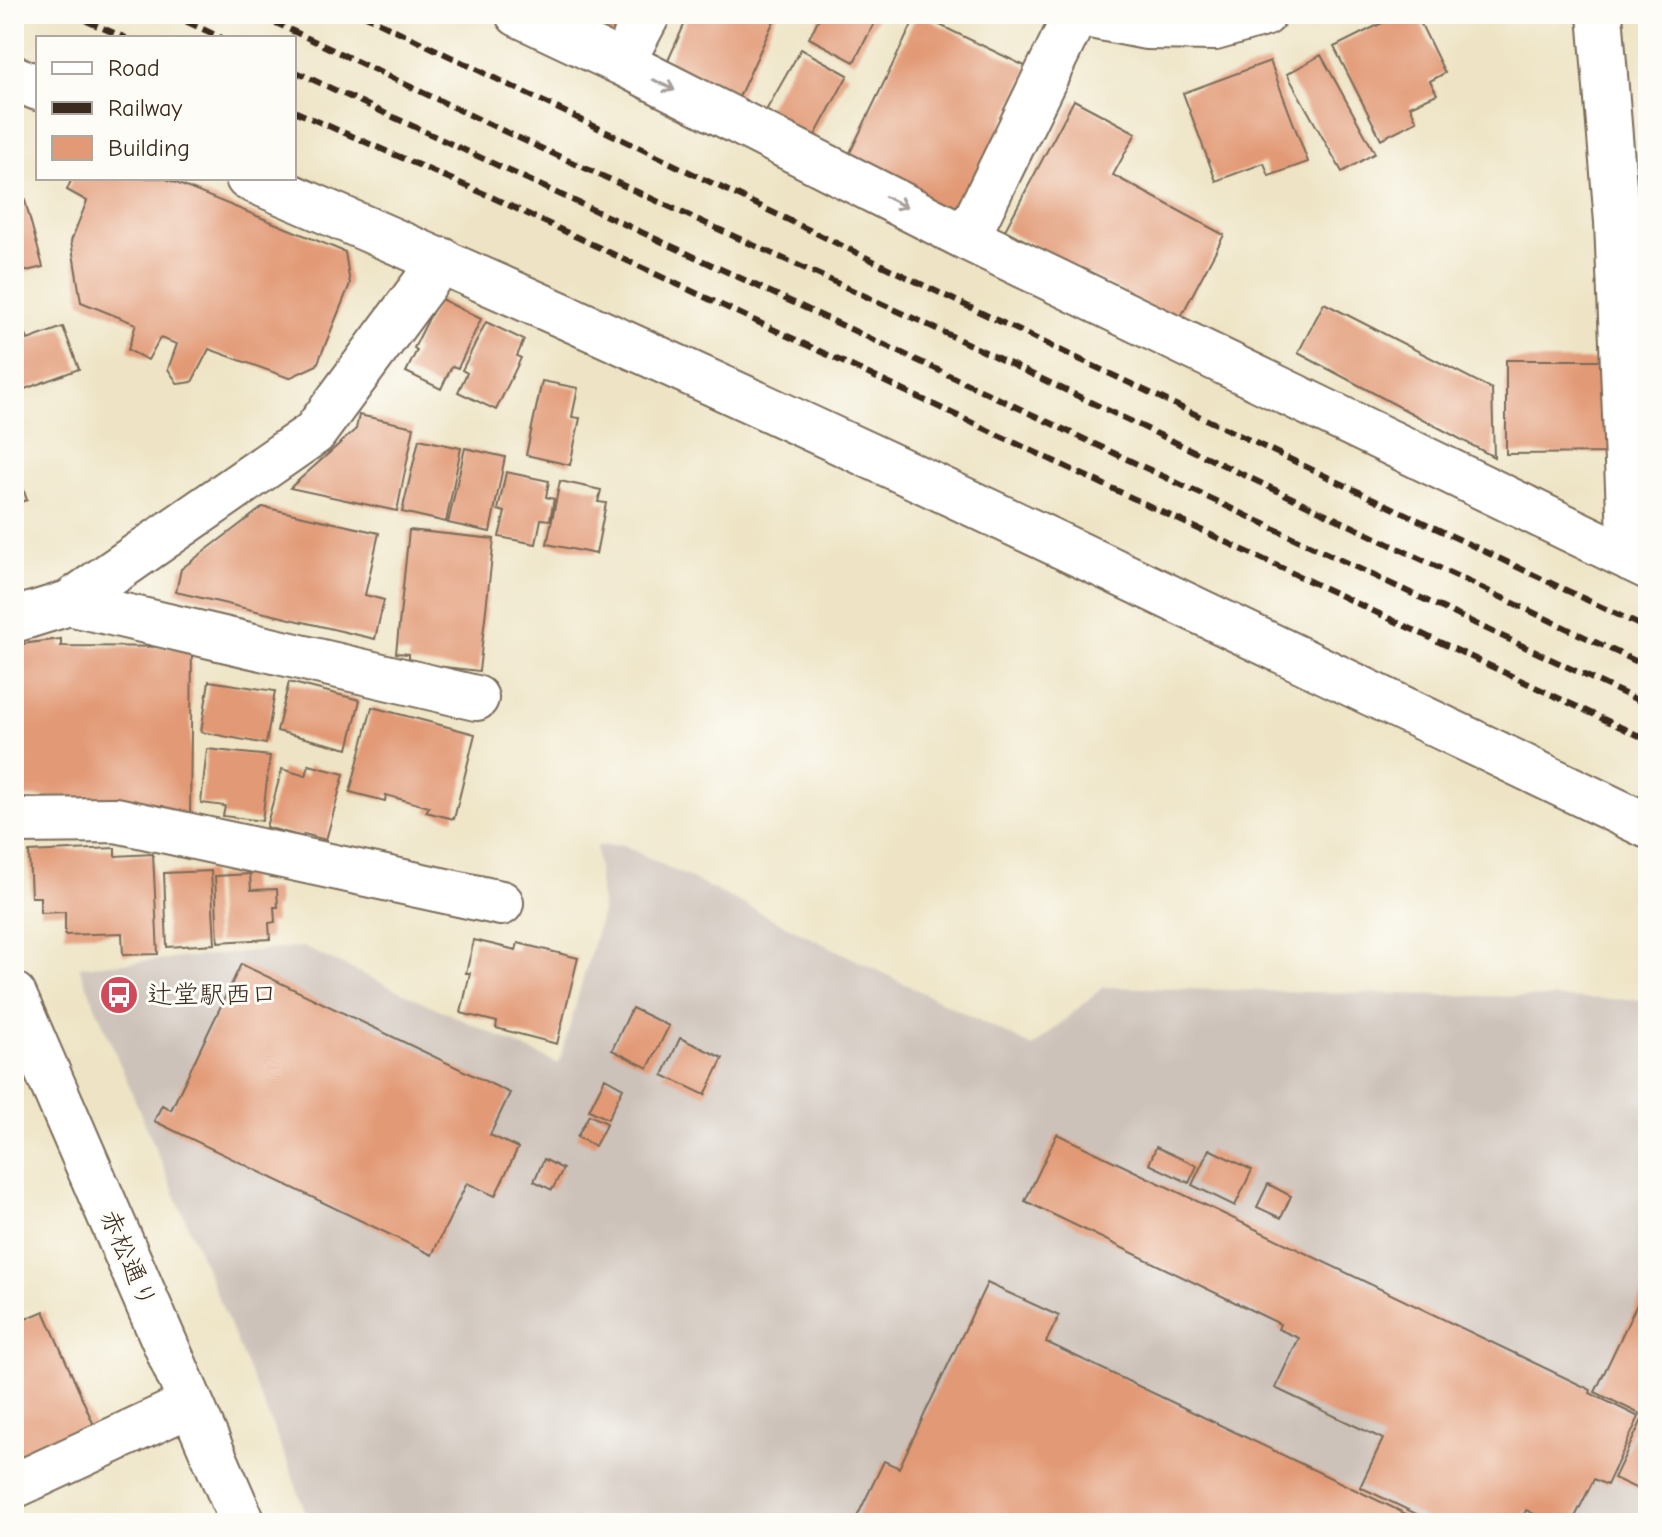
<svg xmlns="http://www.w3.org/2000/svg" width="1662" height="1537" font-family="'Comic Neue','Klee One',sans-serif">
  <rect width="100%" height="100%" fill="#fdfcf7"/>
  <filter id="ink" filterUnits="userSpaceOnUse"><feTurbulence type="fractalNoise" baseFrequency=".0125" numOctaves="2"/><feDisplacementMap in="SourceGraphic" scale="16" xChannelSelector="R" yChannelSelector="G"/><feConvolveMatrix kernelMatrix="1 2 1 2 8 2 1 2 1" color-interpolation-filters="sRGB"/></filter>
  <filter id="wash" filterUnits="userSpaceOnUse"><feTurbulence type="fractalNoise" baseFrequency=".006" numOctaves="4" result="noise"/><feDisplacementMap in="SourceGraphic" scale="32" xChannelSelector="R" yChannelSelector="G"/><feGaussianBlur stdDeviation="1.8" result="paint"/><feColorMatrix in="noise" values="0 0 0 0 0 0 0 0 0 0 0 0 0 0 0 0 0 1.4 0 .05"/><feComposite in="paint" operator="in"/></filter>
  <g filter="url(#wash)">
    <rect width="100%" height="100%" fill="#eee4c5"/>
    <!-- industrial -->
    <path fill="#cdc2b9" d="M 623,845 L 1033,1047 L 1103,987 L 1648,1000 L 1648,1523 L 309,1523 L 289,1466 L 79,967 L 303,947 L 559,1064 L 602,912 L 596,846 Z"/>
    <g id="blocks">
      <!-- building -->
      <path fill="#e29975" d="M 572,14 L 639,14 L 625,44 L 571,16 Z
        M 689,14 L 777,14 L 738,99 L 666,65 Z
        M 821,14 L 879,14 L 854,62 L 809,38 Z
        M 917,14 L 1029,68 L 957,220 L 844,165 Z
        M 1400,14 L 1416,14 L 1445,73 L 1430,81 L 1437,94 L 1410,106 L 1417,121 L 1381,139 L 1334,47 Z
        M 801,49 L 848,75 L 812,141 L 764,114 Z
        M 1321,55 L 1375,153 L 1342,172 L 1287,74 Z
        M 1270,61 L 1308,162 L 1269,176 L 1264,163 L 1216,181 L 1183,93 Z
        M 1074,100 L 1136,133 L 1113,175 L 1224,235 L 1178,322 L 1005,230 Z
        M 14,160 L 43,267 L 14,274 Z
        M 72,178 L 164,178 L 345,252 L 350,284 L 317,365 L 289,378 L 209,349 L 192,382 L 178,384 L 168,369 L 177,344 L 160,338 L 148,360 L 128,350 L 136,324 L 81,302 L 71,241 L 87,201 L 67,190 Z
        M 439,298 L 481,319 L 458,368 L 452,366 L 441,389 L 406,372 L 417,350 L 414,348 Z
        M 14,303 L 28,340 L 63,327 L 79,369 L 14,393 Z
        M 1324,303 L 1492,389 L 1494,457 L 1298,353 Z
        M 486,322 L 524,340 L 517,356 L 521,358 L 496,410 L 458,392 L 467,373 L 462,370 Z
        M 1506,360 L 1611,360 L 1611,453 L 1506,454 Z
        M 542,381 L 578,388 L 572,417 L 580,418 L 570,465 L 526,455 Z
        M 359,415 L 414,427 L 397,511 L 290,488 L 356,429 Z
        M 419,439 L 461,448 L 446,522 L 402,512 Z
        M 465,448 L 505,457 L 490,532 L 448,523 Z
        M 14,463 L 27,500 L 14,504 Z
        M 506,472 L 549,481 L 546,497 L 554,499 L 550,520 L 541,519 L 536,544 L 499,537 L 505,512 L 498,510 Z
        M 560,481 L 601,490 L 598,502 L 606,503 L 596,554 L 547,544 Z
        M 263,507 L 379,533 L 365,595 L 384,600 L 375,639 L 176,592 L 181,569 Z
        M 409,530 L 494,539 L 479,671 L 409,663 L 409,654 L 396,653 Z
        M 61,639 L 61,646 L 192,647 L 190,816 L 163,816 L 163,806 L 57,805 L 58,798 L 14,797 L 14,645 Z
        M 209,681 L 275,691 L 266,744 L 201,732 Z
        M 289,682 L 360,700 L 348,749 L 277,731 Z
        M 372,707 L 475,734 L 454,819 L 426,812 L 429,807 L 386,795 L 385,801 L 350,792 Z
        M 207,749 L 270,756 L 262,821 L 223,816 L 225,806 L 201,803 Z
        M 309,765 L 344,774 L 326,840 L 304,834 L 303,837 L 266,827 L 282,769 L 306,776 Z
        M 115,848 L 115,856 L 153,854 L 158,954 L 123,955 L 122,933 L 65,935 L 65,912 L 40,913 L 40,897 L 31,897 L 29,852 Z
        M 211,871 L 215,944 L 167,947 L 164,873 Z
        M 250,874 L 251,890 L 277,889 L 278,907 L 274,907 L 275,922 L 269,923 L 270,939 L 218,942 L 215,876 Z
        M 474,940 L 516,950 L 518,943 L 578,958 L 557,1044 L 496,1028 L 497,1022 L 461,1013 L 470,973 L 466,973 Z
        M 241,964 L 510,1093 L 490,1135 L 518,1148 L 495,1196 L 467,1183 L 432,1255 L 154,1121 L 162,1105 L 171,1110 Z
        M 632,1008 L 669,1026 L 648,1068 L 612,1050 Z
        M 680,1038 L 723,1058 L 705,1095 L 663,1075 Z
        M 605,1078 L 623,1088 L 608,1119 L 589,1110 Z
        M 589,1115 L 607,1123 L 595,1146 L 577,1137 Z
        M 1057,1134 L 1591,1390 L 1590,1393 L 1639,1417 L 1607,1485 L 1594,1479 L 1572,1523 L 1553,1523 L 1526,1510 L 1520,1523 L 1435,1523 L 1360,1487 L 1383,1439 L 1275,1388 L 1299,1338 L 1278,1329 L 1280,1324 L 1025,1201 Z
        M 1156,1147 L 1197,1166 L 1189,1183 L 1149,1164 Z
        M 1209,1149 L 1252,1170 L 1235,1206 L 1192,1185 Z
        M 544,1159 L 563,1169 L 552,1190 L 534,1181 Z
        M 1268,1184 L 1291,1196 L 1281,1218 L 1257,1207 Z
        M 1648,1281 L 1648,1494 L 1614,1478 L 1644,1416 L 1595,1392 Z
        M 987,1283 L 1059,1316 L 1046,1342 L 1425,1523 L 854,1523 L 884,1461 L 899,1468 Z
        M 44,1311 L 100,1439 L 14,1476 L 14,1324 Z"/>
    </g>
  </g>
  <g filter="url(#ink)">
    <use href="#blocks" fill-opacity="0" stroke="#7a6b58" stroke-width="2"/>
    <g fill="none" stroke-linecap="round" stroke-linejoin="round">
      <defs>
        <path id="minor" d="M 518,14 L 622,63 L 967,238
          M 1076,14 L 967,238 L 1648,567
          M 1080,14 L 1146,27 L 1215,28 L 1264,14
          M 1600,14 L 1617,222 L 1631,559
          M 622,63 L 648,14
          M 14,78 L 38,88
          M 248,178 C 722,379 1184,604 1648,826
          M 69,603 L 476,698
          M 14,620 L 69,603 L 314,433 L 442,260
          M 14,821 L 116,820 L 501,903
          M 14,995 L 243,1523
          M 14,1486 L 191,1404"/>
      </defs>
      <!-- minor casing -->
      <use href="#minor" stroke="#7a6b58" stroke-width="48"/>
      <!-- minor -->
      <use href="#minor" stroke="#fff" stroke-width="44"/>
      <!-- rail -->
      <path stroke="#3b2a1e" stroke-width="6" stroke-dasharray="12 6" stroke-linecap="butt" d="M 70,14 L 126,38
        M 170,14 L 222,38
        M 257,14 L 508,133 L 922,322 L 1648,667
        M 362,14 L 946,296 L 1648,629
        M 294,71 L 904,354 L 1648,705
        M 294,111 L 485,194 L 1648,740"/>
    </g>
    <!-- one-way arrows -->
    <defs><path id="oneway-shaft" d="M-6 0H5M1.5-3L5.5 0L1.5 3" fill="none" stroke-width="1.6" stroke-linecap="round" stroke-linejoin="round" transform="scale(2)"/></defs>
    <g stroke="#a79f9a">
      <use href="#oneway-shaft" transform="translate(664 85) rotate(27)"/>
      <use href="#oneway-shaft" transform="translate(896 202) rotate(27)"/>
    </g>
  </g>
  <!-- icons -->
  <defs>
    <symbol id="bus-disc" viewBox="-11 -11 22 22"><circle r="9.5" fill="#d1495b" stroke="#fdfcf7"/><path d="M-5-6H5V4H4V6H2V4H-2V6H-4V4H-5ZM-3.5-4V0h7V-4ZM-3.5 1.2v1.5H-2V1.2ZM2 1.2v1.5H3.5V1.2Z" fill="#fff"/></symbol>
  </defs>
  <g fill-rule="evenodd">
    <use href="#bus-disc" x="97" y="973" width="44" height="44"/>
  </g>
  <g text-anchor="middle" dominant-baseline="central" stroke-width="6" stroke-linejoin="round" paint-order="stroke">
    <!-- poi labels -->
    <g font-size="26" fill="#3b2a1e" stroke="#fdfcf7" text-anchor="start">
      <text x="147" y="995">辻堂駅西口</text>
    </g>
    <!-- street labels -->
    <g font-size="26" fill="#3b2a1e" stroke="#fdfcf7">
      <text transform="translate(128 1259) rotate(67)">赤松通り</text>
    </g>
  </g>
  <!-- margin -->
  <rect width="1662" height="1537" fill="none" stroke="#fdfcf7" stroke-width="48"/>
  <!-- legend -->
  <rect x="36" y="36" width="260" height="144" fill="#fdfcf7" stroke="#afa8a0" stroke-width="2"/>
  <rect x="52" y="62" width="40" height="12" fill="#ffffff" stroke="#afa8a0" stroke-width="2"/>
  <text x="108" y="76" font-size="24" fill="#3b2a1e">Road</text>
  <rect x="52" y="102" width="40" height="12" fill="#3b2a1e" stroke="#afa8a0" stroke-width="2"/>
  <text x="108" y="116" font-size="24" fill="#3b2a1e">Railway</text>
  <rect x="52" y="136" width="40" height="24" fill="#e29975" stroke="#afa8a0" stroke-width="2"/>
  <text x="108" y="156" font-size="24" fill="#3b2a1e">Building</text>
</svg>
